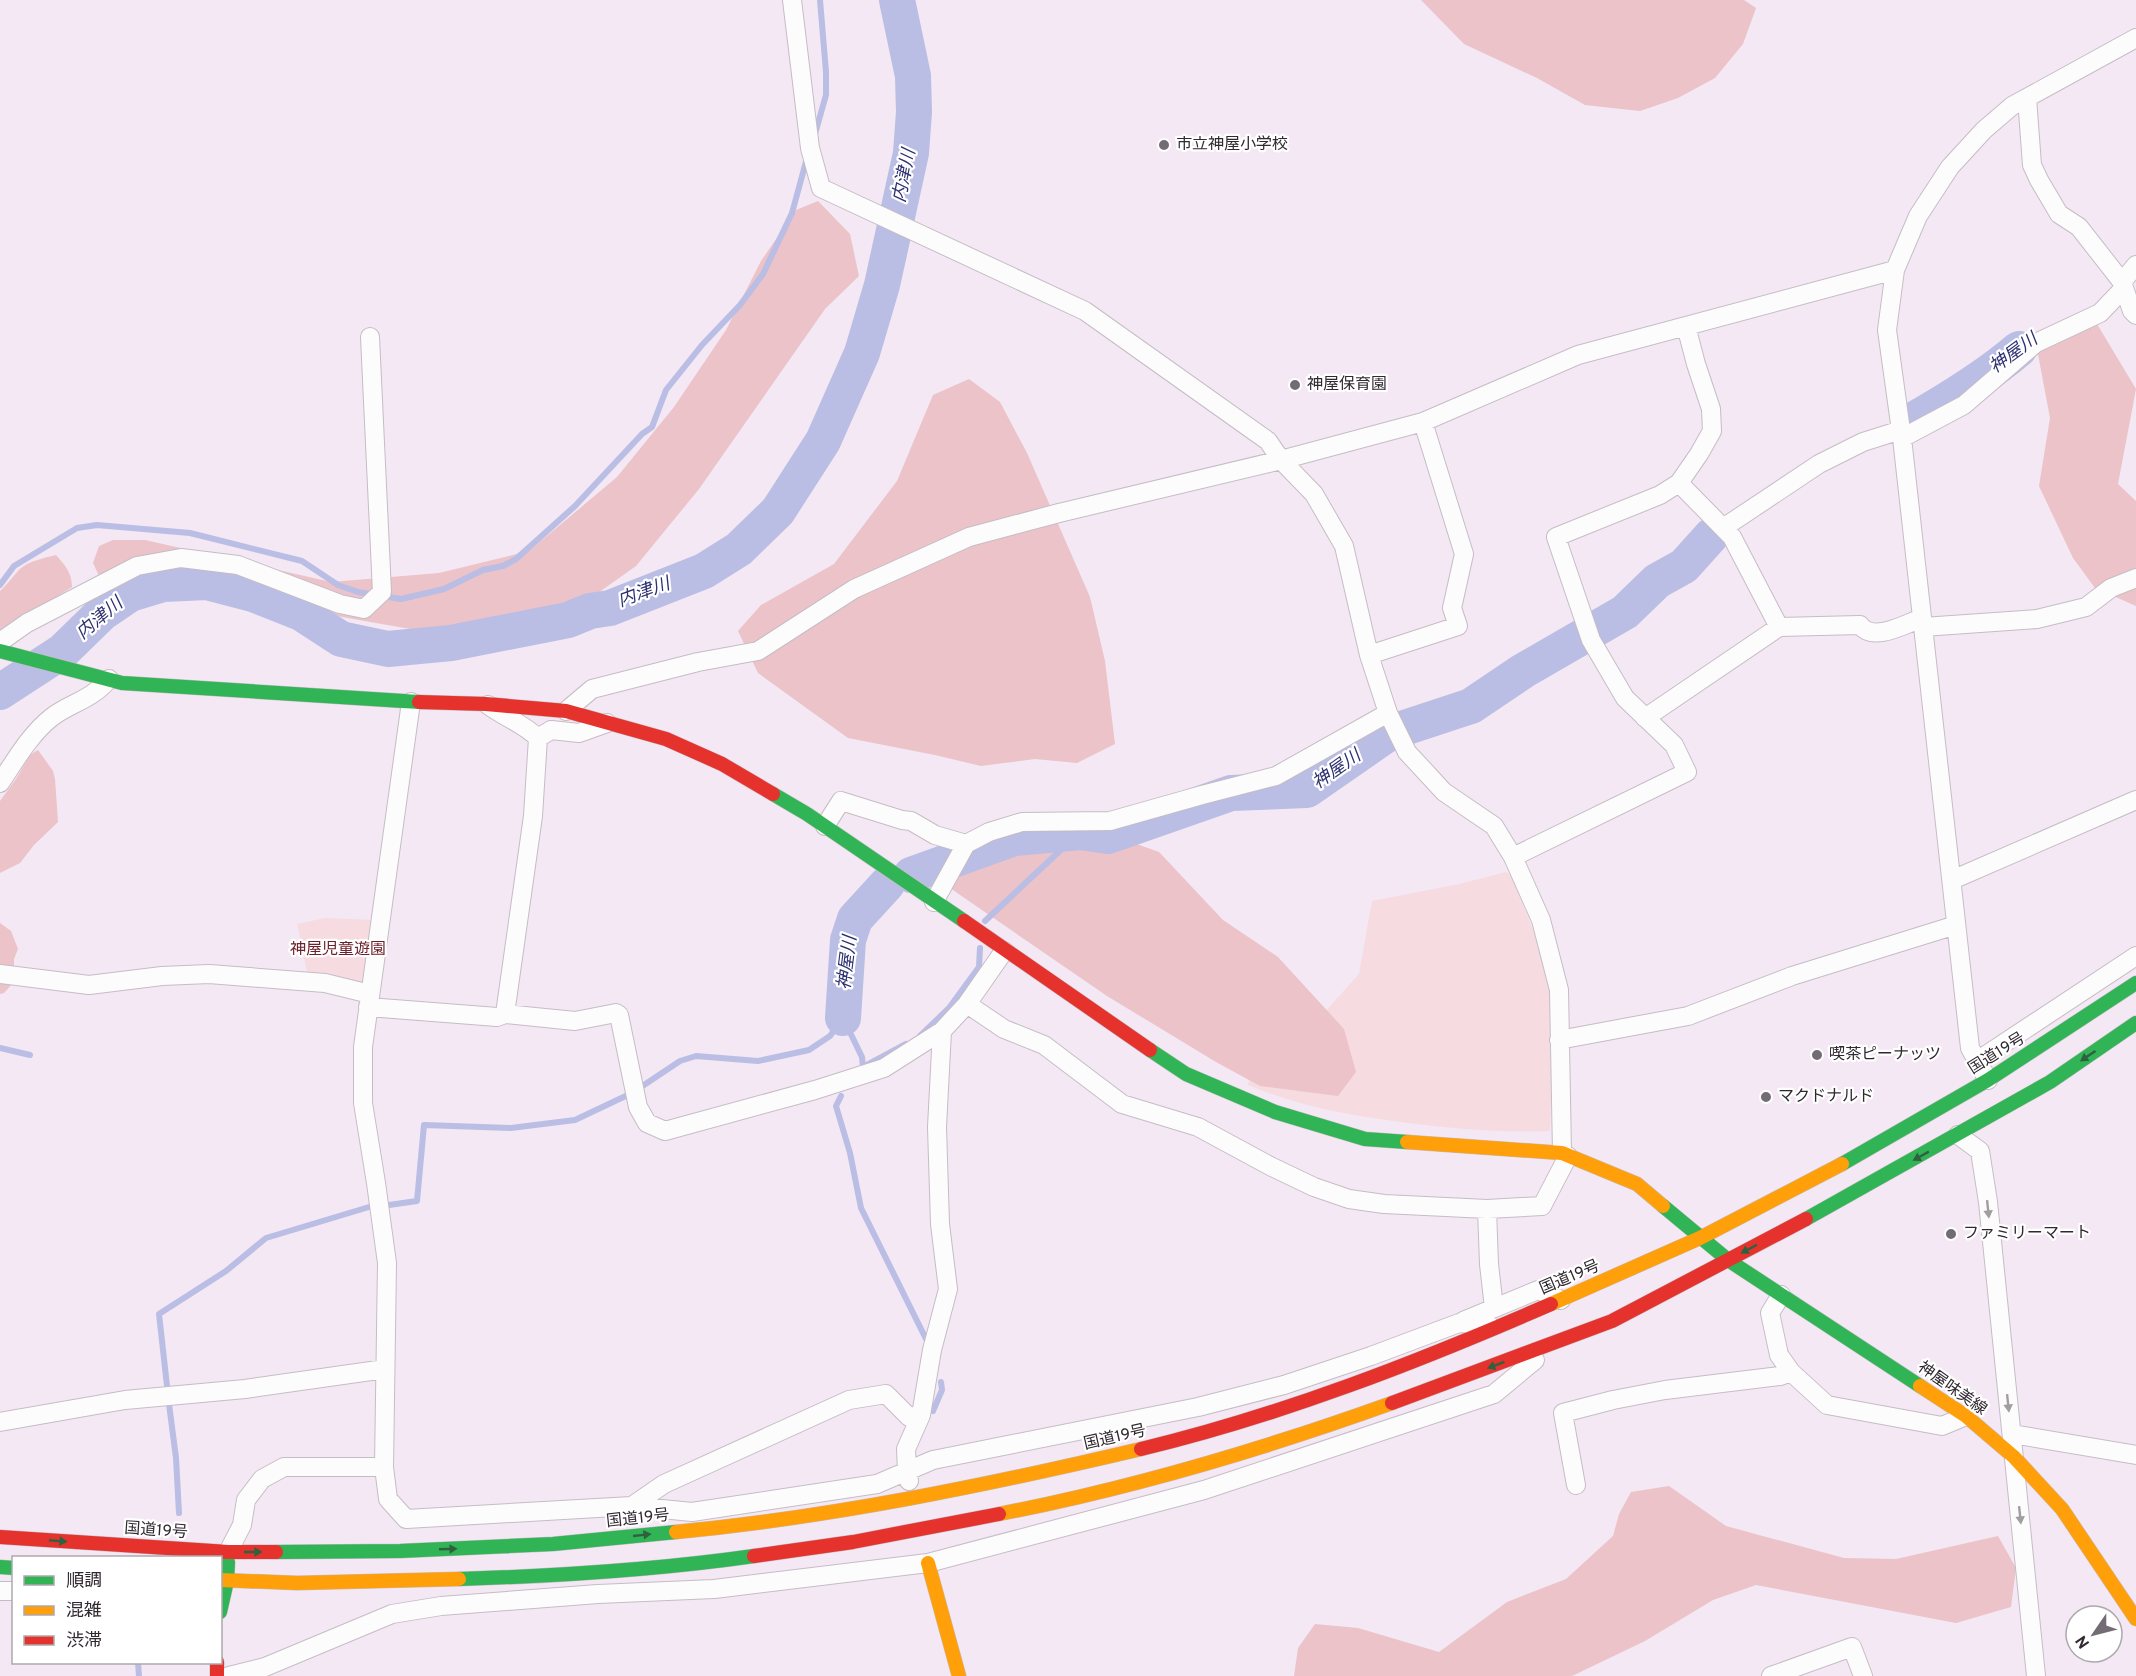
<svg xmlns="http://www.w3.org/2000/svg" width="2136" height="1676" font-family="Overpass,'Noto Sans JP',sans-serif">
  <rect width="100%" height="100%" fill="#f3e8f3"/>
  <!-- green -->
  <path fill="#f6dbe1" d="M 1506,872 L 1511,875 L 1543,955 L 1554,1009 L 1550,1131 C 1502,1133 1456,1129 1408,1123 C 1353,1116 1300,1107 1248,1085 L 1253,1065 L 1313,1025 L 1359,974 L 1372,901 L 1459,884 Z
    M 325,918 L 375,920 L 367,975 L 361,987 L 308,977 L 297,924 Z"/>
  <!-- forest -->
  <path fill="#ebc3c9" d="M 1421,0 L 1744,0 L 1756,8 L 1743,44 L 1715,78 L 1678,98 L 1640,111 L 1585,105 L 1537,78 L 1464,44 Z
    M 818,201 L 850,234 L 859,276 L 825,309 L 699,489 L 636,566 L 574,610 L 450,636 L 342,617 L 265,595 L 197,588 L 117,593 L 101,580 L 93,563 L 99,546 L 113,540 L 145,540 L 331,582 L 439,573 L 529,551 L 617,477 L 674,407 L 726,330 L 761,261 L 796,210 Z
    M 2097,324 L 2136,389 L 2118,484 L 2136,501 L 2136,606 L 2095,588 L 2073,558 L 2039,486 L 2050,418 L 2037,349 Z
    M 969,379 L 1000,402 L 1027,453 L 1090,597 L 1105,661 L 1115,744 L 1077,763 L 1035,759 L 981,766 L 935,755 L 848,738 L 758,673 L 738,631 L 761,605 L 834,564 L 897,481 L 933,395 Z
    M 56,555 C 65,565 72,573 72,587 L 5,630 L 0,631 L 0,591 C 8,584 13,576 20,569 C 29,561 44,558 56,555 Z
    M 38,750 L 53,771 L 55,779 L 58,822 L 34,845 L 20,863 L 0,873 L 0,801 L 16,779 L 30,755 Z
    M 1019,827 L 1100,831 L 1159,852 L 1223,920 L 1278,957 L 1344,1029 L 1356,1072 L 1338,1096 L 1260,1086 L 1216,1062 L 1107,996 L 931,875 L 939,855 L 988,841 Z
    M 0,923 L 11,931 L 18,949 L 14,959 L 14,982 L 4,993 L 0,994 Z
    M 1669,1486 L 1726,1526 L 1844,1558 L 1896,1559 L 1998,1536 L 2016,1568 L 2011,1607 L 1956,1623 L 1756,1585 L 1713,1600 L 1645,1641 L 1572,1676 L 1294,1676 L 1298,1648 L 1315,1624 L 1358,1628 L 1439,1652 L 1507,1602 L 1566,1579 L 1613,1536 L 1619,1514 L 1631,1492 Z"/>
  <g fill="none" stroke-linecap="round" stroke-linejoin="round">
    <!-- stream -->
    <path stroke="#babde4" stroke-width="6" d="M 815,134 L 826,95 L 826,72 L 820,0
      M 0,585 L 14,566 L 77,528 L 97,525 L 190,533 L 302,561 L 338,585 L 358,592 L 401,599 L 444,589 L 483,570 L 503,566 L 516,559 L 575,506 L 642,434 L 652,427 L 666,390 L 702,345 L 740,305 L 763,274 L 792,213 L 807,158
      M 985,921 L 1080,832
      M 920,1036 L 949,1008 L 979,967 L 980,948
      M 0,1048 L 30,1055
      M 865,1066 L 906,1044
      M 841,1096 L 836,1106 L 850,1153 L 861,1208 L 926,1339
      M 389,1205 L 417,1201 L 424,1125 L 511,1128 L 575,1120 L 632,1093 L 680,1061 L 696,1056 L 758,1061 L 809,1050 L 830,1036 L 843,1018 L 862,1057 L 863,1067
      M 167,1386 L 159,1314 L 226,1271 L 266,1238 L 369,1207
      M 169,1404 L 176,1458 L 179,1513
      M 933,1411 L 942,1390 L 941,1382
      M 138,1662 L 139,1676"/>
    <!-- river -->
    <path stroke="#babde4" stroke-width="36" d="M 1908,423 C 1947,401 1985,378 2019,349
      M 0,692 L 63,651 L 102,613 L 130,594 L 163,584 L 207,582 L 253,594 L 301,613 L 341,639 L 388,649 L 451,643 L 568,620 L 590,611 L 610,608 L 704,571 L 739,549 L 778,511 L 823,441 L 862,353 L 882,285 L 911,153 L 914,112 L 913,76 L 897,0
      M 911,875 L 1014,838 L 1080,832 L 1108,836 L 1231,793 L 1307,790 L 1389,733 L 1471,706 L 1523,671 L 1625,612 L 1657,581 L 1684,566 L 1711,536
      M 843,1018 L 848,940 L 855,919 L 887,884"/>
    <defs>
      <path id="street" d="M 792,0 L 810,148 L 821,188 L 1085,311 L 1268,441 L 1281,460 L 1314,494 L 1344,546 L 1369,655 L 1388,713 L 1407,752 L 1444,792 L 1494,826 L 1513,857 L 1541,920 L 1559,990 L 1562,1153
        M 2027,98 L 2032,165 L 2039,180 L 2059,214 L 2079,227 L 2122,282 L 2132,311 L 2136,315
        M 2122,282 L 2136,265
        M 1902,438 L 1964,405 L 2036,343 L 2100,313 L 2124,288
        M 1679,483 L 1732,537 L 1779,627
        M 1723,528 L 1819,464 L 1863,442 L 1901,430
        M 1923,627 L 2037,619 L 2086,607 L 2111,588 L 2136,578
        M 0,642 L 27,623 L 137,566 L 181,558 L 238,565 L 340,604 L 364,609 L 382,592 L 370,337
        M 1369,655 L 1458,626 L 1452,608 L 1464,554 L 1423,422
        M 411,702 L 363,1047 L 363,1103 L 376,1183 L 387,1263 L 384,1467 L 388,1499 L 406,1519 L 632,1506 L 692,1512 L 877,1484 L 933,1460 L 1198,1407 L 1284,1385 L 1371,1356 L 1459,1323 L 1489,1325
        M 488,705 C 504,717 524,724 538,738
        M 566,711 L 592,689 L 698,662 L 758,651 L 854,589 L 969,537 L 1059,513 L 1281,460 L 1423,422 L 1578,355 L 1895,270
        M 1645,718 L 1779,627 L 1860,625 C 1873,643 1905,624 1922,618
        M 0,783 C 15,761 30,734 52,717 C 72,702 90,701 109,679
        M 825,826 L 841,801 L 902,820 L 911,821 L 935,835 L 966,844
        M 1513,857 L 1687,772 L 1674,745 L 1625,698 L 1591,640 L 1556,537 L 1660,495 L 1679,483 L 1699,454 L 1712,431 L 1711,409 L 1696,364 L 1686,326
        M 1952,880 L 2136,800
        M 934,902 L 966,844 L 989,832 L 1022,822 L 1110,821 L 1202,795 L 1276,776 L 1388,713
        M 0,974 L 89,985 L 162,976 L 209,974 L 325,983 L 370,994
        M 967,1004 L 1004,1029 L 1044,1045 L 1122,1104 L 1198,1127 L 1272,1167 L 1314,1187 L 1349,1199 L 1384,1204 L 1487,1209 L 1542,1206 L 1568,1156
        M 368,1007 L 497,1017 L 505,1014 L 533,816 L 538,738 L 551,730 L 579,733 L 607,723
        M 505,1014 L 575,1021 L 616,1013 L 619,1015 L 638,1107 L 647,1123 L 665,1131 L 815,1090 L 884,1068 L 942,1031
        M 1559,1040 L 1688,1016 L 1792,976 L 1956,925
        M 1977,1061 L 2136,956
        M 1988,1080 L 1970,1048 L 1902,438 L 1887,330 L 1895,270 L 1918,216 L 1950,167 L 1984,130 L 2012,106 L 2136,38
        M 1958,1135 L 1980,1151 L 1988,1202 L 2036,1676
        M 1487,1209 L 1489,1264 L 1494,1308
        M 1781,1295 L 1770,1313 L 1779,1355 L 1791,1372 L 1827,1405 L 1942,1426 L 1966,1416
        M 1463,1321 L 1538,1290 L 1561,1300
        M 0,1422 L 125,1400 L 245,1389 L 385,1369
        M 2012,1434 L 2136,1455
        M 909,1481 L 907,1472 L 906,1449 L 921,1415 L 932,1350 L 948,1289 L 940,1224 L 937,1127 L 942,1031 L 967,1004 L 1004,951
        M 1576,1485 L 1563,1413 L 1613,1400 L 1665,1390 L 1780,1376 L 1791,1372
        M 632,1506 L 664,1484 L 849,1400 L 886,1394 L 909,1417 L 921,1415
        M 228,1552 L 242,1525 L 246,1500 L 262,1479 L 284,1467 L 384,1467
        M 0,1591 L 14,1591
        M 229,1676 L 265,1667 L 392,1614 L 441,1606 L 598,1594 L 714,1589 L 928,1563 L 1204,1490 L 1494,1394 L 1535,1360
        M 1771,1676 L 1852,1647 L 1863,1676"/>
      <path id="fast" d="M 0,651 L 122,683 L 419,702
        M 773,794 L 807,814 L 964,921
        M 1150,1050 L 1186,1074 L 1275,1112 L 1365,1139 L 1407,1142
        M 1842,1164 L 1988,1080 L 2136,983
        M 1663,1206 L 1728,1260 L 1920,1386
        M 1806,1219 L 2050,1082 L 2136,1023
        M 276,1552 L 400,1551 L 553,1544 L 676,1532
        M 0,1567 L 14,1568
        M 459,1579 C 557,1576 656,1570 754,1556
        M 220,1612 L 227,1581 L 228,1562"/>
      <path id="slow" d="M 1407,1142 L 1562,1153 L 1637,1184 L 1663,1206
        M 1551,1304 L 1700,1238 L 1842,1164
        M 1920,1386 L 1966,1416 L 2014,1457 L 2062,1509 L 2136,1619
        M 999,1514 C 1133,1488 1264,1449 1392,1403
        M 676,1532 C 833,1517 988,1485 1141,1449
        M 928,1563 L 959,1676
        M 220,1580 L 297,1583 L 459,1579"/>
      <path id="jam" d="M 419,702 L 486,704 L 566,711 L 666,739 L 722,764 L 773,794
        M 964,921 L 1150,1050
        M 1392,1403 L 1612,1321 L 1806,1219
        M 1141,1449 C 1282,1415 1418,1362 1551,1304
        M 0,1537 L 228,1552 L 276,1552
        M 754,1556 L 853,1542 L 999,1514
        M 217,1662 L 217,1676"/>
    </defs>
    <!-- street casing -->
    <use href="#street" stroke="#c5bdc5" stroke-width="20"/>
    <!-- fast casing -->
    <use href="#fast" stroke="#c5bdc5" stroke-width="15"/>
    <!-- slow casing -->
    <use href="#slow" stroke="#c5bdc5" stroke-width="15"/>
    <!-- jam casing -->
    <use href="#jam" stroke="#c5bdc5" stroke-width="15"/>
    <!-- street -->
    <use href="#street" stroke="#fdfcfd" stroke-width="18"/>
    <!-- fast -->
    <use href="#fast" stroke="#30b455" stroke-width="14"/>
    <!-- slow -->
    <use href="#slow" stroke="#ff9f0a" stroke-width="14"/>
    <!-- jam -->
    <use href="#jam" stroke="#e5322d" stroke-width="14"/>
  </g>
  <!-- one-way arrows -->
  <defs><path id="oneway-solid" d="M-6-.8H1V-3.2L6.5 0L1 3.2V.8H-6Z" transform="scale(1.5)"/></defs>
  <g fill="#30613f">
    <use href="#oneway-solid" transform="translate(2088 1056) rotate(146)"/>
    <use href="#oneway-solid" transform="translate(1921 1156) rotate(151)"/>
    <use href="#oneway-solid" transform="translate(1749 1249) rotate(152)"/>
    <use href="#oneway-solid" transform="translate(1496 1365) rotate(159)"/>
    <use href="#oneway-solid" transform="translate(642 1535) rotate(-6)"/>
    <use href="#oneway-solid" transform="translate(58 1541) rotate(5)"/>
    <use href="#oneway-solid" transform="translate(448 1549) rotate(-2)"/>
    <use href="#oneway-solid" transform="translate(253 1552)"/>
  </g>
  <g fill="#a19da1">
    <use href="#oneway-solid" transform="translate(1988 1209) rotate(84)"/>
    <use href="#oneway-solid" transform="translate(2008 1403) rotate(84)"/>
    <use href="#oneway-solid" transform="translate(2020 1515) rotate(84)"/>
  </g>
  <!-- markers -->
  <g fill="#746c74" stroke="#fff" stroke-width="2">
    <circle cx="1164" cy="145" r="6"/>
    <circle cx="1295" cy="385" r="6"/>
    <circle cx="1817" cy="1055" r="6"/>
    <circle cx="1766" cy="1097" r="6"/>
    <circle cx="1951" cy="1234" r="6"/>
  </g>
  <g text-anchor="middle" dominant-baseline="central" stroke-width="4.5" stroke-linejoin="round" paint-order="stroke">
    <!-- poi labels -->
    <g font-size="16" fill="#302930" stroke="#fff" text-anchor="start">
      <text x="1176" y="145">市立神屋小学校</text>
      <text x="1307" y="385">神屋保育園</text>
      <text x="1829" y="1055">喫茶ピーナッツ</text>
      <text x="1778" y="1097">マクドナルド</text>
      <text x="1963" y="1234">ファミリーマート</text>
    </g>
    <!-- park labels -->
    <g font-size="16" fill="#6c212b" stroke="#fff">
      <text x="338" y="950">神屋児童遊園</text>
    </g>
    <!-- street labels -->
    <g font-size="16" fill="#302930" stroke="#fff">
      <text transform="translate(1997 1054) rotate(-32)">国道19号</text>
      <text transform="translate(1570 1278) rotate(-23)">国道19号</text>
      <text transform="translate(1952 1389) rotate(35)">神屋味美線</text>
      <text transform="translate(1115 1438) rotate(-13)">国道19号</text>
      <text transform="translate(638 1519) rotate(-6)">国道19号</text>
      <text transform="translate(156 1531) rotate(4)">国道19号</text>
    </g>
    <!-- water labels -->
    <g font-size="18" font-style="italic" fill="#2e3170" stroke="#fff">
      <text transform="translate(905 176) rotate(-79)">内津川</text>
      <text transform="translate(2014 354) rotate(-36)">神屋川</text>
      <text transform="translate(644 593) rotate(-20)">内津川</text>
      <text transform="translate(100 619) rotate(-40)">内津川</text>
      <text transform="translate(1337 770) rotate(-35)">神屋川</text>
      <text transform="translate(848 963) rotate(-83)">神屋川</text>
    </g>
  </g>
  <!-- legend -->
  <rect x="12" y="1556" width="210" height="108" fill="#ffffff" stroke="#aca9ac" stroke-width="1.5"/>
  <rect x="24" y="1576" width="30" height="9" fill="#30b455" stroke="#aca9ac" stroke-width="1.5"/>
  <text x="66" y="1586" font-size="18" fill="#302930">順調</text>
  <rect x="24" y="1606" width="30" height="9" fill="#ff9f0a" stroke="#aca9ac" stroke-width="1.5"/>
  <text x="66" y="1616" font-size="18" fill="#302930">混雑</text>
  <rect x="24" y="1636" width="30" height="9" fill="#e5322d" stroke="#aca9ac" stroke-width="1.5"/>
  <text x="66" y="1646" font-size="18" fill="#302930">渋滞</text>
  <!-- north arrow -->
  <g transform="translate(2094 1634) rotate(235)"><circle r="28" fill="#ffffff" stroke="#aca9ac" stroke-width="1.5"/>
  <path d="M0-4.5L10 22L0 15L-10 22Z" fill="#746c74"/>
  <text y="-9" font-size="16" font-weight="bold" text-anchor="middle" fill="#302930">N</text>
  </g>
</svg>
